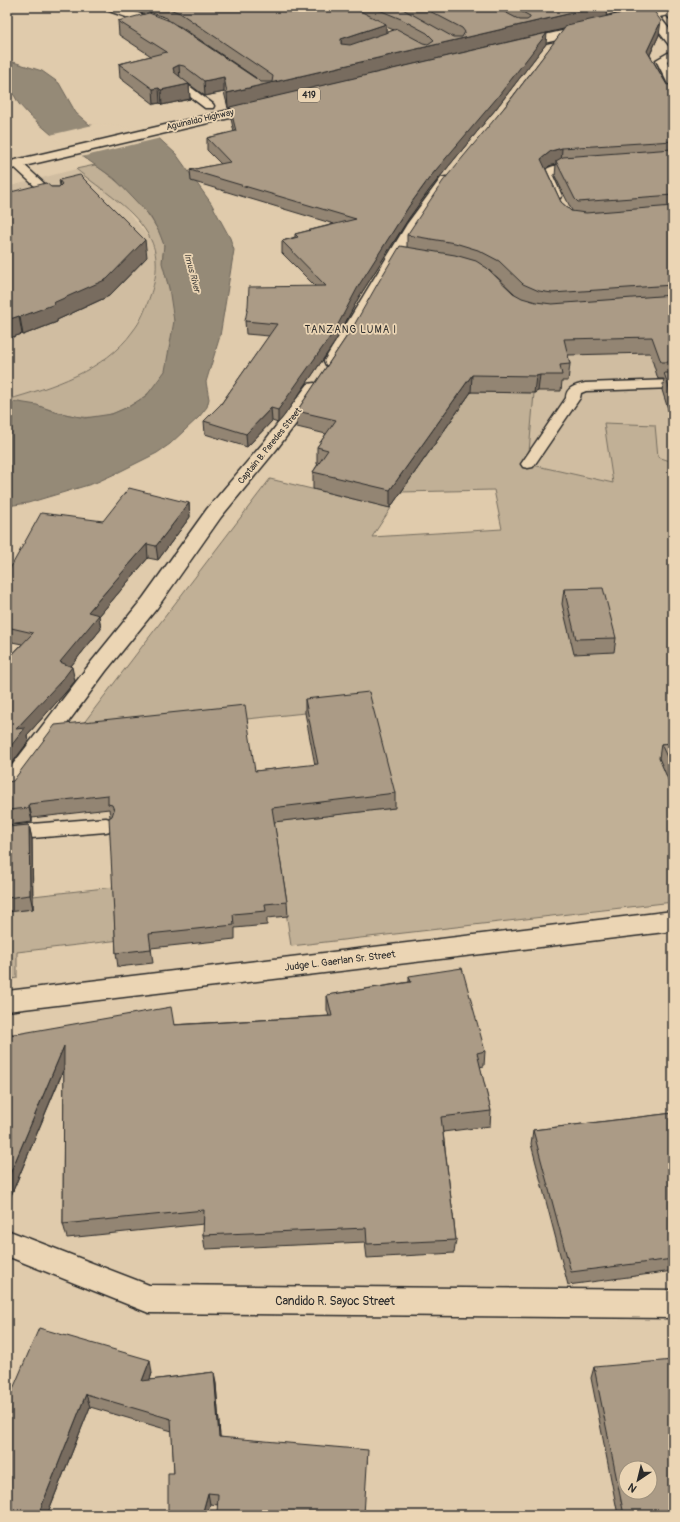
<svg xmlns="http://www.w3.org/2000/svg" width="680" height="1522" font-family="Pangolin,sans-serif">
  <rect width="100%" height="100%" fill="#e0cbac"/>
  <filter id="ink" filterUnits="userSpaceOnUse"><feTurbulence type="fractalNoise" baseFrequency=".025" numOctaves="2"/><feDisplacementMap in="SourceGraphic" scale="8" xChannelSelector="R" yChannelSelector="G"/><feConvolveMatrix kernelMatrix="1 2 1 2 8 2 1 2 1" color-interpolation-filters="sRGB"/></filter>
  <g filter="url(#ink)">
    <!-- built -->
    <path fill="#d0bda1" d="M 76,169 L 122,204 L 151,240 L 156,259 L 155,282 L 145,308 L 133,331 L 116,350 L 99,363 L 71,378 L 35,392 L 7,400 L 7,187 Z
      M 412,253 L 673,296 L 673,497 L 435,443 Z"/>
    <!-- green -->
    <path fill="#c1b096" stroke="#766e60" d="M 95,165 C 120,182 143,203 158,230 C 160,234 164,242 164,247 C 164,253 161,259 163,265 C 167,282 175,304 174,321 C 174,329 171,338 170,345 C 168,353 168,365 165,372 C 154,393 135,405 114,413 C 74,428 45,400 7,403 L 7,400 C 51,387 105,371 133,331 C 141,321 146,308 150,296 C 157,278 159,257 151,240 C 136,209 101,190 76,169 Z
      M 471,392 L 534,393 L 528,464 L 613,483 L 604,423 L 655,425 L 658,457 L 673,462 L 673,756 L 659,758 L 673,791 L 673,902 L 291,946 L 273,822 L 394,808 L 305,713 L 73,737 L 270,479 L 391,508 L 372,537 L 502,529 L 494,490 L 401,492 Z
      M 114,887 L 129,939 L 17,952 L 17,978 L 7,980 L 7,912 L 33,909 L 33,896 Z"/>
    <!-- water -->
    <path fill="#958a77" stroke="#6b6459" d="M 7,60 L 42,71 L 59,83 L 76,113 L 90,125 L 153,133 L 176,154 L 211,203 L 230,238 L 234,250 L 220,336 L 206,382 L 209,399 L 207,407 L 199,417 L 170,444 L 157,453 L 117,473 L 95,483 L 28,503 L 7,506 L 7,403 L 18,402 L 37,405 L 55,412 L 85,418 L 112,414 L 130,406 L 147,395 L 165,371 L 174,321 L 169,288 L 162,263 L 164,245 L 159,232 L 150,216 L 115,179 L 52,135 L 29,115 L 19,104 L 14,95 L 7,90 Z"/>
    <!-- pier -->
    <path fill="#e0cbac" d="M 97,124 L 153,131 L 161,138 L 81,157 L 50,135 Z"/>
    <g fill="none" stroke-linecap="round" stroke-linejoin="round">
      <defs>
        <path id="lane" d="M 673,50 L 673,57 L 667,61 L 673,74 L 673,87 L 668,84 L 656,60 Z
          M 180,81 L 184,82 L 213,104 L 214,106 L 213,108 L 205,108 L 176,86 L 175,84 Z
          M 17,161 L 21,162 L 61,199 L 63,201 L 61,203 L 53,203 L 13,166 L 11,164 L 13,162 Z
          M 580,164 L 584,165 L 586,167 L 584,169 L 557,172 L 553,176 L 562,196 L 560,198 L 552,198 L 541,175 C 544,170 549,167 554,166 Z
          M 673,380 L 673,388 L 586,391 L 581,393 L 580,398 L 533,467 L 528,468 L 523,467 L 521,464 L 566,398 C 566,387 576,385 585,383 Z
          M 106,818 L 113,820 L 115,825 L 113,830 L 106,832 L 7,840 L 7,826 Z"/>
        <path id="street" d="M 101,7 L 119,7 L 169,23 L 171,26 L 169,29 L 161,29 L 103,9 Z
          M 446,177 L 451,178 L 453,181 L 408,247 L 340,361 L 338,365 L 332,366 L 326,365 L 324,361 L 407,224 L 441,178 Z
          M 314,383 L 320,384 L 322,388 L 320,392 L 276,450 L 221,517 L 157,608 L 106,671 L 15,794 L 7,796 L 7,772 L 92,661 L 143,598 L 207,509 L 264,442 L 308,384 Z
          M 673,911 L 673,931 L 7,1011 L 7,991 Z
          M 7,1230 L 149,1285 L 673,1290 L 673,1318 L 149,1313 L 7,1256 Z"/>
        <path id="secondary" d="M 640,7 L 652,7 L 673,34 L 673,46 L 669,45 Z
          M 661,7 L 673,7 L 673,19 L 669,18 Z"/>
        <path id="highway" d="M 610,7 L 631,7 L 629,9 L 578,22 L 574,21 L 572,18 L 574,15 Z
          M 673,7 L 673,14 L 627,24 L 623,23 L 621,20 L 623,17 Z
          M 588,25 L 592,26 L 594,29 L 592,32 L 518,49 L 514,48 L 512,45 L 514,42 Z
          M 259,103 L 264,104 L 266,107 L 264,110 L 7,170 L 7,162 Z"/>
      </defs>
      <!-- lane casing -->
      <use href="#lane" stroke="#2b2b2b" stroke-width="3"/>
      <!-- street casing -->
      <use href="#street" stroke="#2b2b2b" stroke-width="3"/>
      <!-- secondary casing -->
      <use href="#secondary" stroke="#2b2b2b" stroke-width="3"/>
      <!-- highway casing -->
      <use href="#highway" stroke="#2b2b2b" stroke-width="3"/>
      <!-- lane -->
      <use href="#lane" fill="#ebd5b4" fill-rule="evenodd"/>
      <!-- street -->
      <use href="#street" fill="#ebd5b4" fill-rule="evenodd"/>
      <!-- secondary -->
      <use href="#secondary" fill="#ebd5b4" fill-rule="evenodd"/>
      <!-- highway -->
      <use href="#highway" fill="#ebd5b4" fill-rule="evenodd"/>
    </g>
    <!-- wall -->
    <path fill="#938573" stroke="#2b2b2b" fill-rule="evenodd" d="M 143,7 L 607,7 L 606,17 L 618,14 L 608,7 L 642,7 L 642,9 L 659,35 L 650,55 L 667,85 L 673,84 L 673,425 L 662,390 L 664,379 L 658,379 L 650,353 L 568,355 L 570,364 L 568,381 L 562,381 L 561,391 L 538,391 L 534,393 L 471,392 L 390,508 L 313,489 L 313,472 L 318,464 L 317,464 L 317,447 L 326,434 L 297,427 L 297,411 L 353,327 L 407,247 L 407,235 L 565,28 L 385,71 L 546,44 L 495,110 L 430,189 L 409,218 L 359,297 L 335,342 L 284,416 L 278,423 L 272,421 L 247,447 L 205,434 L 204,421 L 221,404 L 269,336 L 246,334 L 245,321 L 315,286 L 282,253 L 282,241 L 295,237 L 295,234 L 334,224 L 191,181 L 190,170 L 221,164 L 207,150 L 207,138 L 234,132 L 231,119 L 230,108 L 228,108 L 224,92 L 205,96 L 189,84 L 190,99 L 162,105 L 160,103 L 154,104 L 120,78 L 119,64 L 151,56 L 119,35 L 118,21 L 168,20 L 167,18 L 143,10 ZM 176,25 L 181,27 L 256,78 ZM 386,27 L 394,30 L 386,33 ZM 556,164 L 555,176 L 572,211 L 571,211 L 561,202 L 546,169 L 549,166 ZM 494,275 L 497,277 L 517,296 L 513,293 Z
      M 59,180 L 147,257 L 109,296 L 57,320 L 57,322 L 23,335 L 22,334 L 7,339 L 51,187 L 59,187 L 60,186 Z
      M 189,503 L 190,517 L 158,560 L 148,558 L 99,616 L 101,629 L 71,666 L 75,681 L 65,693 L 27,735 L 28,742 L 7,770 L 7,660 L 22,644 L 7,641 L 7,574 L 103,521 Z
      M 564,589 L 616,638 L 614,652 L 574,654 L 562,604 Z
      M 305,699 L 395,793 L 395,808 L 274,822 L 287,902 L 288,916 L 267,918 L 267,925 L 235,928 L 235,939 L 151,948 L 153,963 L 118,967 L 116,953 L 110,817 L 109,809 L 32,818 L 32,822 L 7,825 L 7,782 L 255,771 L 315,765 L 305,713 Z
      M 673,743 L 673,791 L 659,758 L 661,744 Z
      M 29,825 L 32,839 L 33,909 L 7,912 L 7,827 Z
      M 409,976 L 485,1051 L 484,1066 L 480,1067 L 491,1111 L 490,1126 L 443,1132 L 456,1240 L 454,1253 L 367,1258 L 365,1242 L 205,1249 L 203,1235 L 204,1224 L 67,1238 L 63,1224 L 64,1069 L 7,1205 L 7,1032 L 12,1034 L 329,1016 L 327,1010 L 327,995 L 409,982 Z
      M 673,1113 L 673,1271 L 568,1285 L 531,1144 L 533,1130 Z
      M 594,1367 L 673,1515 L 618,1515 L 591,1378 Z
      M 214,1372 L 216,1384 L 220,1437 L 368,1462 L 218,1505 L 210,1504 L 174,1473 L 172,1431 L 90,1407 L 47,1515 L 7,1515 L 7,1403 L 152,1373 L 150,1380 Z"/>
    <!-- shaded-wall -->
    <path fill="#786c5e" stroke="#2b2b2b" d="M 598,7 L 607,7 L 606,19 L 228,108 L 227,93 Z
      M 622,7 L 642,7 L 642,12 L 621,16 Z
      M 656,7 L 660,7 L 660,8 L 655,9 Z
      M 661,21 L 659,35 L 645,65 L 647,51 Z
      M 386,24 L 386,38 L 341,53 L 341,39 Z
      M 547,33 L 546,44 L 495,110 L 430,189 L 409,218 L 359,297 L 335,342 L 284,416 L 278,423 L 278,410 L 409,206 L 430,177 Z
      M 179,65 L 180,80 L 174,83 L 173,68 Z
      M 224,77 L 224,92 L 205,96 L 204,81 Z
      M 189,84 L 190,99 L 162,105 L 161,90 Z
      M 159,88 L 160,103 L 154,104 L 153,89 Z
      M 562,148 L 561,164 L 556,161 L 556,164 L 549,166 L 540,175 L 541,159 L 551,151 Z
      M 145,240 L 147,257 L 109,296 L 57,320 L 57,322 L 23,335 L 20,317 L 53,303 Z
      M 19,316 L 22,334 L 7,339 L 7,320 Z
      M 472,375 L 471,392 L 390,508 L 390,490 Z
      M 540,375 L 538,391 L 534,393 L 536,376 Z
      M 271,408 L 272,421 L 247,447 L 246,434 Z
      M 189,503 L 190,517 L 158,560 L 156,546 Z
      M 147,544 L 148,558 L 99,616 L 101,629 L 62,677 L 60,662 L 88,612 Z
      M 72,667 L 75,681 L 65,693 L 27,735 L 28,742 L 7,770 L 7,751 L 16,729 Z
      M 29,804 L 32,818 L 32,822 L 29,808 Z
      M 29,825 L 32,839 L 33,909 L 30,895 Z
      M 64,1046 L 67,1061 L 7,1205 L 7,1181 Z
      M 150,1360 L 152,1373 L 145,1394 L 142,1381 Z
      M 214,1372 L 216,1384 L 221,1449 L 219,1437 Z
      M 86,1394 L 90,1407 L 47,1515 L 38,1515 Z
      M 208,1493 L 210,1504 L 207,1515 L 202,1515 Z"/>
    <!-- building -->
    <path fill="#ab9b86" stroke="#2b2b2b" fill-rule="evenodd" d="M 171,7 L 347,7 L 356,9 L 386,24 L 341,39 L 341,44 L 350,45 L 397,29 L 423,43 L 428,44 L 434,40 L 427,33 L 401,19 L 372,7 L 399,7 L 453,37 L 462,37 L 465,32 L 462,28 L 422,7 L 495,7 L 520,20 L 527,20 L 530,18 L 530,16 L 513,7 L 598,7 L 227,93 L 224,77 L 204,81 L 184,66 L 179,65 L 173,68 L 174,72 L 189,84 L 161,90 L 159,88 L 153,89 L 119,64 L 167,52 L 118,21 L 149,13 L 170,21 L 261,82 L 272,82 L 273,76 L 180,13 L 167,8 Z
      M 649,7 L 651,7 L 661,21 L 647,51 L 667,85 L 673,84 L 673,141 L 562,148 L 551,151 L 541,159 L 561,202 L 571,211 L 586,213 L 673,206 L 673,285 L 552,293 L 539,291 L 523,284 L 499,261 L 478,250 L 455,243 L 407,235 L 443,181 L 508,103 L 567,25 Z
      M 547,33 L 496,99 L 430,177 L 409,206 L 359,285 L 335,330 L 283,403 L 278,410 L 271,408 L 246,434 L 204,421 L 221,404 L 277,324 L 245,321 L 248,306 L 249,287 L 326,286 L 282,241 L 298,237 L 295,234 L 356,219 L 190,170 L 230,162 L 207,138 L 236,131 L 230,107 Z
      M 673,149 L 673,195 L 578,202 L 575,199 L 556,161 L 563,157 Z
      M 80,175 L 145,240 L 107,279 L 53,303 L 55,304 L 20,317 L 19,316 L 7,320 L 7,193 L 46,183 L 51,187 L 59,187 L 62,184 L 59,180 Z
      M 400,246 L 455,255 L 476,261 L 487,268 L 513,293 L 522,298 L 536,302 L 552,304 L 673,295 L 673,362 L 661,362 L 652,337 L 564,339 L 570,364 L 560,365 L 562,375 L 540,375 L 536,376 L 472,375 L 390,490 L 313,472 L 328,450 L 317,447 L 336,420 L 297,411 L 353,327 L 378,283 Z
      M 664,373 L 673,373 L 673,399 Z
      M 129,488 L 189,503 L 156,546 L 147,544 L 88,612 L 99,615 L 60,662 L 72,667 L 63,679 L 16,729 L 25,728 L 7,751 L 7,660 L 33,633 L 7,627 L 7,574 L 41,513 L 103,521 Z
      M 603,588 L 616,638 L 576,639 L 564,589 Z
      M 369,692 L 395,793 L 272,808 L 287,902 L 265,904 L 266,911 L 233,914 L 234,925 L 149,934 L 151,949 L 116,953 L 109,818 L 112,816 L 114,810 L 112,805 L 108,804 L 108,795 L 29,804 L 29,808 L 7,810 L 7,782 L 13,781 L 55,725 L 245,705 L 255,771 L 318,764 L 305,699 Z
      M 673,743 L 673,770 L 661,744 Z
      M 29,825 L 30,895 L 7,898 L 7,827 Z
      M 462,968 L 485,1051 L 477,1053 L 491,1111 L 441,1117 L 456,1240 L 367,1244 L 366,1228 L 203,1235 L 204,1210 L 63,1224 L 64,1046 L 7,1181 L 7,1032 L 11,1031 L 11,1035 L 171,1007 L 174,1025 L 332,1016 L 327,995 L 411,982 L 409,976 Z
      M 673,1113 L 673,1259 L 571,1272 L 533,1130 Z
      M 39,1328 L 150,1360 L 142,1381 L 214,1372 L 219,1437 L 368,1450 L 364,1515 L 217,1515 L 218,1494 L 208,1493 L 202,1515 L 168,1515 L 168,1473 L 174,1473 L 171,1419 L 86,1394 L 38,1515 L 7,1515 L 7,1403 Z
      M 673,1360 L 673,1515 L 624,1515 L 594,1367 ZM 626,1468 L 650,1468 L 650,1492 L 626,1492 Z"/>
  </g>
  <g text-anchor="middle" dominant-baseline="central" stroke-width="3.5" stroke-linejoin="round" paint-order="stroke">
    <!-- shield labels -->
    <rect fill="#ebd5b4" stroke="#655e54" stroke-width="1" x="298" y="88" width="22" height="14" rx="3"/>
    <g font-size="9" font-weight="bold" fill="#2b2b2b">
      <text x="309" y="95">419</text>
    </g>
    <!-- far-street labels -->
    <g font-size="9" fill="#2b2b2b" stroke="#ebd5b4">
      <text transform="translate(200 120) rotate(-13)">Aguinaldo Highway</text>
      <text transform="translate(270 446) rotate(-51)">Captain B. Paredes Street</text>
    </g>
    <!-- far-water labels -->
    <g font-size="9" font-style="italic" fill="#46433e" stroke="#ebd5b4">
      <text transform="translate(192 273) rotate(75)">Imus River</text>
    </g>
    <!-- far-quarter labels -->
    <g font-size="10" letter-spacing="1" fill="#2b2b2b" stroke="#ebd5b4">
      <text x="351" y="330">TANZANG LUMA I</text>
    </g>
    <!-- street labels -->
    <g font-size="10" fill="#2b2b2b" stroke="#ebd5b4">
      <text transform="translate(340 961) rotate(-7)">Judge L. Gaerlan Sr. Street</text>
    </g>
    <!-- near-street labels -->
    <g font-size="12" fill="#2b2b2b" stroke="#ebd5b4">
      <text x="335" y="1301">Candido R. Sayoc Street</text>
    </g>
  </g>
  <!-- margin -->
  <rect width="680" height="1522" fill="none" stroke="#ebd5b4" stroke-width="24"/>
  <rect x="12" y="12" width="656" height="1498" fill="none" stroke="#2b2b2b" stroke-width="1.5" filter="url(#ink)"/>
  <!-- north arrow -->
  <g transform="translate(638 1480) rotate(215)"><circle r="19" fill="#ebd5b4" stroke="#9e917d"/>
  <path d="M0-3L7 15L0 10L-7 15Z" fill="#2b2b2b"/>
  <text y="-6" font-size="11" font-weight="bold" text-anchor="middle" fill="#2b2b2b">N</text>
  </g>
</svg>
